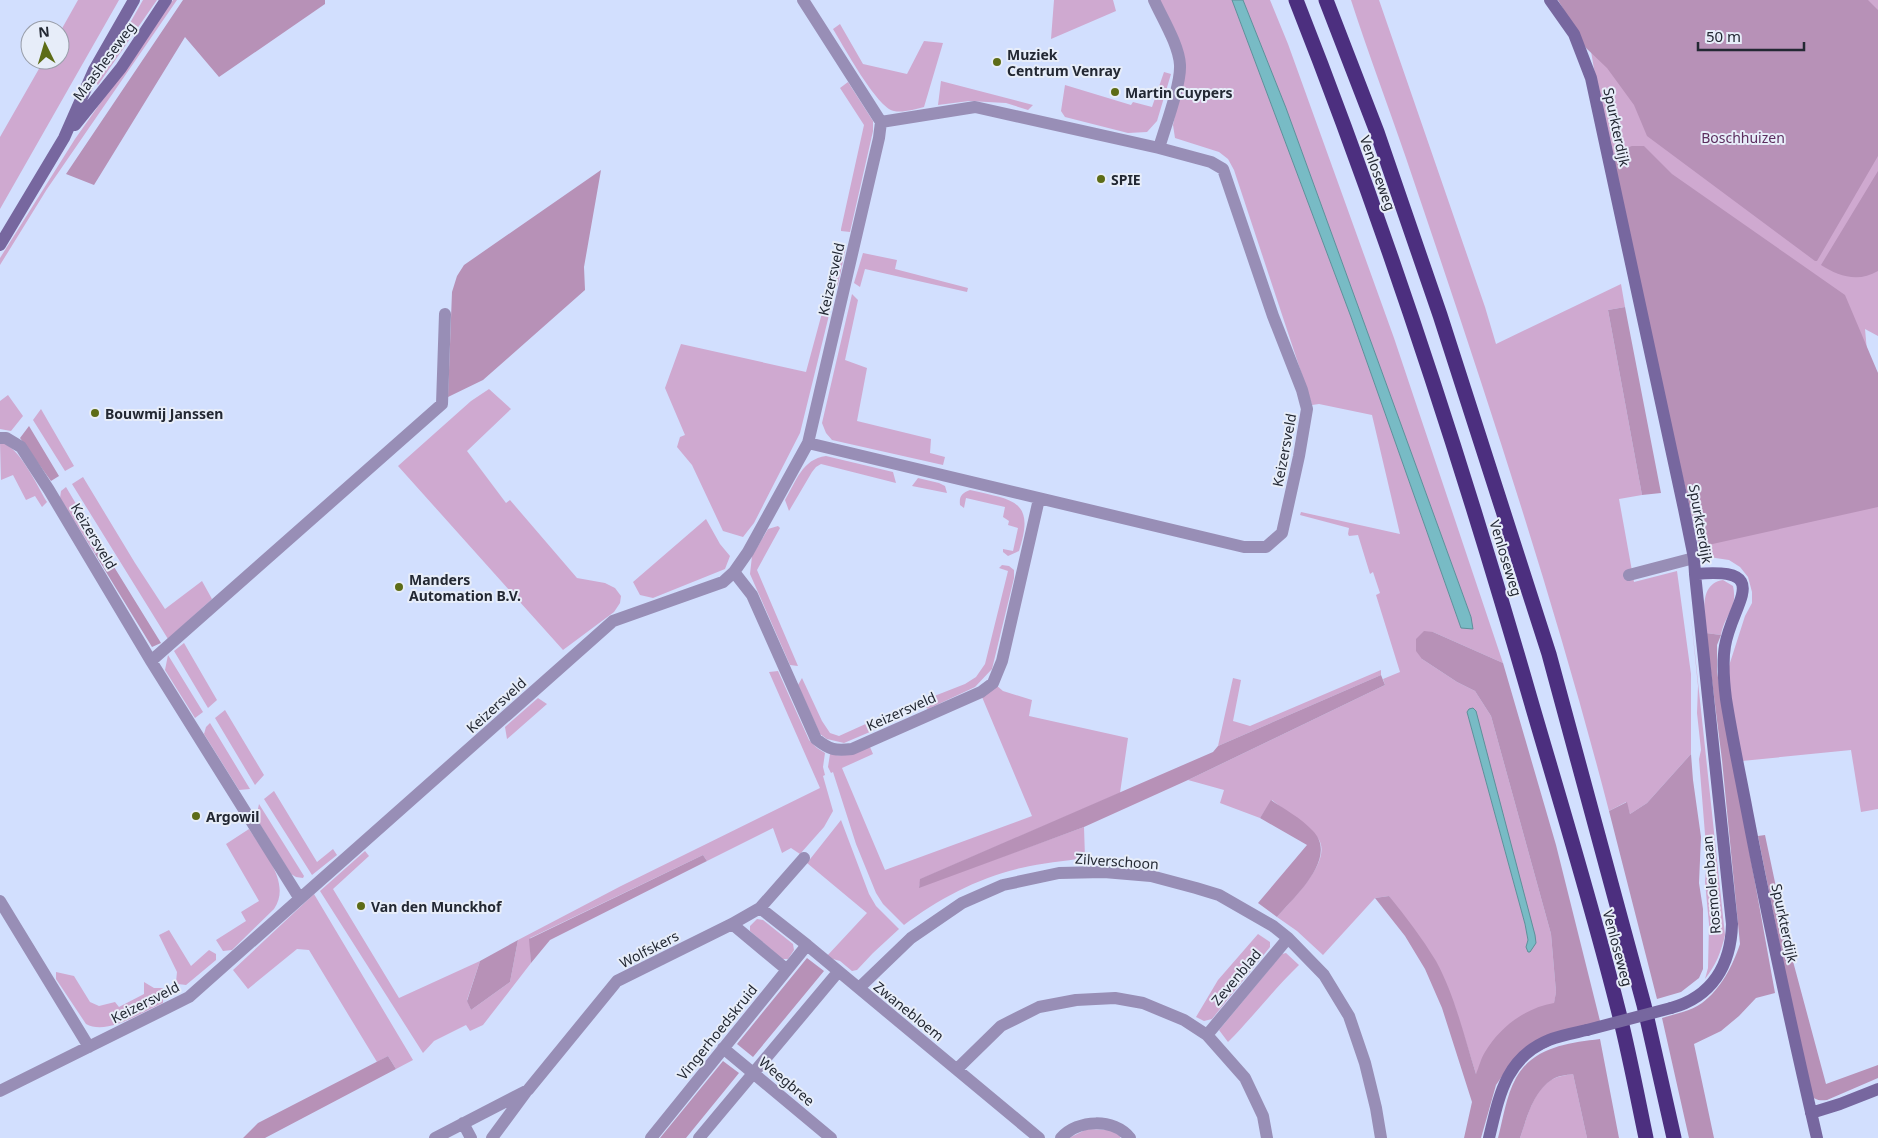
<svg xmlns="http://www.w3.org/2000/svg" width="1878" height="1138" font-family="'Noto Sans',sans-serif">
  <rect width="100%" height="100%" fill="#d2dffe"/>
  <!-- green -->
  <path fill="#cfa9d0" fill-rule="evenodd" d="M 78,0 L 119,0 L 0,209 L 0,137 L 44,60 L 60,60 L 60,32 Z
    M 143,0 L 157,0 L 98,85 L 97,84 L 97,81 Z
    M 173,0 L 177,0 L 47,189 L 0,265 L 0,258 L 75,139 Z
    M 1054,0 L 1113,0 L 1116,11 L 1051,39 Z
    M 1158,0 L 1232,0 L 1351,317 L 1461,628 L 1471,617 L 1286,108 L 1243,0 L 1270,0 L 1288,44 L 1394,338 L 1503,663 L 1433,632 L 1422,659 L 1457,682 L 1475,691 L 1491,716 L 1551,934 L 1556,992 L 1554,1004 L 1476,1074 L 1454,1004 L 1389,896 L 1375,898 L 1323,955 L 1297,931 L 1277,917 C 1290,901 1336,859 1317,837 C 1305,824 1285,811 1272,800 L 1260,818 L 1220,803 L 1224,790 L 1188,780 L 1385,685 L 1383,679 L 1400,672 L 1376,595 L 1380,593 L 1373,572 L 1370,574 L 1358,535 L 1349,536 L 1348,534 L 1349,528 L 1300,515 L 1301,512 L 1400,534 L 1372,415 L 1319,404 L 1312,405 L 1234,170 L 1228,159 L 1219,152 L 1175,138 L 1173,125 L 1184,73 ZM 1467,712 L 1536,943 L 1526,947 L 1528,940 L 1525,924 Z
    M 1351,0 L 1379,0 L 1485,307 L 1496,344 L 1621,284 L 1625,307 L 1608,310 L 1642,495 L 1619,499 L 1634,582 L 1677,571 L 1691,674 L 1691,754 L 1647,803 L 1630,814 L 1626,802 L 1609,811 C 1552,591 1479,373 1406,158 C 1388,105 1368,53 1351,0 Z
    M 1558,0 L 1878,0 L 1878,336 L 1865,329 L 1867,351 L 1878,374 L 1878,809 L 1861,812 L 1851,750 L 1742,761 L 1729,687 L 1728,669 L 1745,616 L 1752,603 L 1752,592 L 1748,577 L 1740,567 L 1729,560 L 1702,556 L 1699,547 L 1703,546 L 1597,87 L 1590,45 Z
    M 840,24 L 863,64 L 907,74 L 924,41 L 943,43 L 924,107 C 915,109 903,113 894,111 C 877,108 843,45 833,29 Z
    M 1164,72 L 1171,74 L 1157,121 L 1147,132 L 1128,133 L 1065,117 L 1061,111 L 1065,85 L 1131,105 L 1133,102 L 1152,107 Z
    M 941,81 L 1033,105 L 1028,110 L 1006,103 L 969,101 L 938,105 Z
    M 848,82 L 873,121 L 873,131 L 850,232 L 841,231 L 841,229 L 864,125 L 840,88 Z
    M 839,243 L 846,247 L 838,285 L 835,288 L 828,287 Z
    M 863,253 L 897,260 L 895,269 L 968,288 L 967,292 L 865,269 L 860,287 L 854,283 Z
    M 852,294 L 858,300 L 845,360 L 867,368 L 857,421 L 931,439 L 930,453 L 945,457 L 943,465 L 832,440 L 826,433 L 822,423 Z
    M 823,301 L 831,302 L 831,307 L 800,433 L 754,523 L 743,537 L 723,531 L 692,465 L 677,447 L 680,437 L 685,435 L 665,388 L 681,344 L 806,372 L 822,313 L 819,307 Z
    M 489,389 L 511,409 L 467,451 L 506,503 L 510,500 L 577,578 L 605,583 L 615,588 L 621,596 L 620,603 L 614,612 L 563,650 L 398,466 L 471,401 Z
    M 8,395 L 23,416 L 11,431 L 0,429 L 0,401 Z
    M 41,409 L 74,466 L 65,471 L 33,420 Z
    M 0,442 C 19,445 37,486 47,502 L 42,507 L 35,496 L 26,500 L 13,475 L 1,480 Z
    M 826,456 L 893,472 L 896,483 L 821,464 L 816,467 L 812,472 L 789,511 L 785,500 C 796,482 802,459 826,456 Z
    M 83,477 L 135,563 L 165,609 L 202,581 L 212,599 L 168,639 L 72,484 Z
    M 918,478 L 939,483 L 945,486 L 947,493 L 912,486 Z
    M 66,487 L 103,549 L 95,554 L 60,498 L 61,491 Z
    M 970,490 C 1012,500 1036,499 1019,551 L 1008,556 L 1003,552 L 1003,549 L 1013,551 L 1018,528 L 1008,525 L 1009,521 L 1003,517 L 1005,507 L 966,498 L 964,508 L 960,505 C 959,496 962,493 970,490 Z
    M 706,519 L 720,544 L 730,556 L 725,569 L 653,598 L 640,595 L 633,582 Z
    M 778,526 L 780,528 L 757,570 L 798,666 L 790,665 L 750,574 L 752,556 L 768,529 Z
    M 1002,565 L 1009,566 L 1014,570 L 1014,578 L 992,669 L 975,687 L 928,709 L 919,702 L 965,684 L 976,677 L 985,664 L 1008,571 L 999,568 Z
    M 1723,580 L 1733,586 C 1738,610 1725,613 1721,635 L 1706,633 C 1705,614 1698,584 1723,580 Z
    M 1690,607 L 1725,935 C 1721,952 1716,965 1705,979 L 1708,968 L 1709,924 L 1705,882 L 1707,859 L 1699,759 L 1701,750 L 1697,713 L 1698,686 Z
    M 184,643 L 217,700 L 208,708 L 174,651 Z
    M 168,655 L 203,712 L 195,718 L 165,670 Z
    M 1381,670 L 1381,675 L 1218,746 L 1233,678 L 1241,680 L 1233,721 L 1250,726 Z
    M 778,671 L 809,740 L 817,748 L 825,753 L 823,767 L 825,775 L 823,776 L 833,811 L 824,827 L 800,854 L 791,848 L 782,853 L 773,828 L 707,861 L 703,855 L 530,938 L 531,963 L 483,1025 L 470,1031 L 466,1025 L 434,1041 L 423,1053 L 320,891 L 365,851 L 369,856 L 333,889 L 399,998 L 480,961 L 467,1000 L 471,1010 L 510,982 L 518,940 L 621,886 L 820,788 L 769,672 Z
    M 802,678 L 822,721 L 830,733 L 839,736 L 901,708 L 898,720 L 844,743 L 827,739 L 820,734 L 798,685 Z
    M 996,685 L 1003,691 L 1032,700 L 1029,716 L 1128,738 L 1120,793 L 921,879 L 919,887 L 1084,827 L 1085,858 C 1064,861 1042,863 1021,868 C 978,878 938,899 904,925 L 883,904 L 876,893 L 856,844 L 833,772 L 831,773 L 828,767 L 830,754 C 845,758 856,752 870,747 L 873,754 L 842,768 L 885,870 L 1032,816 L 982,697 Z
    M 538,698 L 547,704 L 507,739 L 505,727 Z
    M 225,710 L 264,775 L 255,785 L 215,718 Z
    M 210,723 L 250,789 L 239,790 L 204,734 L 206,727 Z
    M 274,791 L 317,862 L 333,849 L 337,855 L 312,875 L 264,799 Z
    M 259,804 L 304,876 L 303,878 L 296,877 L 291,874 L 256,818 Z
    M 841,820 L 869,894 L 876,906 L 899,929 L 873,953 L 857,970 L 852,971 L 840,961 L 826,957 L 867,913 L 807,863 Z
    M 249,829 C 263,851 292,883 274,909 L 232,950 L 223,951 L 216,940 L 246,921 L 241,912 L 259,901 L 226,844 Z
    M 314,894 L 413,1060 L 396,1069 L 388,1056 L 377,1062 L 309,950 L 297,949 L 248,989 L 233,970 Z
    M 757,919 L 763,920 L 793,944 L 794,950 L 788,959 L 782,959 L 750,931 L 750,926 Z
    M 169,930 L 191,966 L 209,950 L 216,954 L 216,960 L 186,985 L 178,984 L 176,982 L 177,972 L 159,935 Z
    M 1258,934 L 1270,942 L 1270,947 L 1212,1019 L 1204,1021 L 1196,1017 L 1218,980 Z
    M 1286,953 L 1299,965 C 1274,989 1253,1017 1228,1042 L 1219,1030 L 1282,954 Z
    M 56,972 L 74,976 L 90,1002 L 99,1006 L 115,1002 L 119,1007 L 144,994 L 144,982 L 154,988 L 163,988 L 163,1003 C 142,1012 107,1036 86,1024 L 56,979 Z
    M 1573,1074 L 1587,1138 L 1520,1138 C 1527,1118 1533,1090 1553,1079 C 1559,1076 1567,1075 1573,1074 Z
    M 1087,1129 L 1110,1130 L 1121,1136 L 1120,1138 L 1069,1138 Z"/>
  <!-- forest -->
  <path fill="#b791b7" d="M 183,0 L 325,0 L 325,4 L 219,77 L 185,37 L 94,185 L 66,174 Z
    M 1558,0 L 1868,0 L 1878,10 L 1878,156 L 1817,261 L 1815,261 L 1647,136 L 1634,105 L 1607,68 L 1586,48 Z
    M 1632,146 L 1644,146 L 1672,174 L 1845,295 L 1878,373 L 1878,507 L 1699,547 L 1644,311 L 1613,160 L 1623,149 Z
    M 601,170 L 584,267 L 585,290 L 483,380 L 448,397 L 452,292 L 457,276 L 464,265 Z
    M 1878,171 L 1878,271 C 1858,283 1838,276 1821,265 Z
    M 1625,307 L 1661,493 L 1642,495 L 1608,310 Z
    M 29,426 L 59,476 L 51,481 L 20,438 Z
    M 103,549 L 161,643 L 152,647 L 95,554 Z
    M 1424,631 L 1433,632 L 1503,663 L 1556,845 L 1600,1021 L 1509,1066 L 1496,1085 L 1481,1138 L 1464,1138 L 1472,1102 L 1442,1008 L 1425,969 L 1405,936 L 1375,898 L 1389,896 C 1406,917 1422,938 1436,961 C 1455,996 1464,1036 1476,1074 C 1479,1067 1481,1058 1485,1052 C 1500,1027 1525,1008 1554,1003 L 1556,992 L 1551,934 L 1491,716 L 1475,691 L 1457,682 L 1422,659 L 1416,651 L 1416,639 Z
    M 1706,633 L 1721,635 L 1717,645 L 1717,672 L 1775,993 L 1756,998 L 1739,1016 L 1721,1031 L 1694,1044 L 1714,1138 L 1689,1138 L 1662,1018 C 1675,1014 1691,1011 1702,1003 C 1721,989 1733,965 1740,944 L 1722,760 Z
    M 1381,675 L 1385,685 L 1188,780 L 1084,827 L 919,888 L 920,879 L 1213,752 L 1218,746 Z
    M 1691,754 L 1693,780 L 1701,837 L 1699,883 L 1703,909 L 1703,969 L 1699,978 L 1681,992 L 1657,999 L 1609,811 L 1627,802 L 1630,814 L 1647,803 Z
    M 1271,800 C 1284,809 1301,818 1312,830 C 1340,857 1294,897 1277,917 L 1258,903 L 1307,845 L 1260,818 Z
    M 1765,835 L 1787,939 L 1826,1084 L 1878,1065 L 1878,1078 L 1827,1100 C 1819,1101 1813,1100 1809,1092 L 1758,836 Z
    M 703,855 L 707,861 L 550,940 L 531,963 L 529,939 Z
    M 518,940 L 510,982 L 471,1010 L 467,1001 L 480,961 Z
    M 807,958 L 824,971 L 753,1057 L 737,1044 Z
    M 1600,1039 L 1619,1138 L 1587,1138 L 1573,1074 C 1566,1075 1558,1076 1553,1079 C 1533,1091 1527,1118 1520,1138 L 1498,1138 C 1503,1119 1506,1096 1516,1078 C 1533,1047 1568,1043 1600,1039 Z
    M 388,1056 L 396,1069 L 265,1138 L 243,1138 L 258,1123 Z
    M 723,1061 L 739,1073 L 686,1138 L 660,1138 Z"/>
  <!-- water -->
  <path fill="#78bbc5" stroke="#5e8f99" d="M 1232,0 L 1243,0 L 1286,108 L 1471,617 L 1473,629 L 1461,628 L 1351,317 Z
    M 1473,708 L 1476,711 L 1535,935 L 1536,943 L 1530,952 L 1528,952 L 1526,947 L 1528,940 L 1525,924 L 1467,712 L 1469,709 Z"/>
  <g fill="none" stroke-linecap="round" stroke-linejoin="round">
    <!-- street -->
    <path stroke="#988eb6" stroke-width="12" d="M 1154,0 C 1162,18 1179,45 1180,65 C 1181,85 1165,127 1159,148
      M 0,438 L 6,438 L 21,447 L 49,490 L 151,661 L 300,899
      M 808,443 L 1244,547 L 1266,547 L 1282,533 L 1299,456 L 1307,409 L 1302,390 L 1273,316 L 1223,169 L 1211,162 L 1159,148 L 975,107 L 881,122
      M 734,572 L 752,595 L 816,739 C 830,750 835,751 852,749 L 981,692 L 993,683 L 1002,661 L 1039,499
      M 1629,575 L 1694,558
      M 151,661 L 442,404 L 445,314
      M 0,901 L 89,1047
      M 760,908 L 807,945 L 1039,1138
      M 732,924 L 786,969
      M 859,988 L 911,938 L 962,903 L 1003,885 L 1059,873 L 1104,872 L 1151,876 L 1196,888 L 1219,895 L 1273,926 L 1288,938 L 1324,975 L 1349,1016 L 1365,1063 L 1376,1108 L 1381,1138
      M 1207,1035 L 1288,938
      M 723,1048 L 831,1138
      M 957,1069 L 1001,1026 L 1039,1007 L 1076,1000 L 1115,998 L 1143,1003 L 1184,1020 L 1207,1035 L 1245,1078 L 1263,1116 L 1267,1138
      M 0,1091 L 189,997 L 613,621 L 723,582 L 734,572 L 748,552 L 808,443 L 879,138 L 881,122 L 803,0
      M 463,1123 L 471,1138
      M 435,1138 L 528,1090 L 617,981 L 732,924 L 760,908 L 804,858
      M 492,1138 L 526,1092
      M 651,1138 L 807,945
      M 699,1138 L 838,972
      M 1061,1138 C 1078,1119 1114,1118 1130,1138"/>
    <!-- secondary -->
    <path stroke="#77679f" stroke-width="12" d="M 1550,0 L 1574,34 L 1591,78 L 1684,509 L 1694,558 L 1695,574 C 1775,567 1732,603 1725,646 C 1722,663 1724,683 1726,699 C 1732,737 1740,774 1747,811 C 1768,921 1792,1030 1817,1138
      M 75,125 L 121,68 L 166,0
      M 0,245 L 64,138 L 94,70 L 134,0
      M 1671,1008 C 1712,997 1731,965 1732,924 L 1695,574
      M 1811,1113 L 1840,1104 L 1878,1089
      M 1489,1138 C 1499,1097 1505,1058 1549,1040 C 1561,1035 1574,1033 1587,1030"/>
    <!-- highway -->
    <path stroke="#4c2f7f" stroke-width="15" d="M 1296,0 C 1386,228 1462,462 1530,698 C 1560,801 1592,905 1618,1009 C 1629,1052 1637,1095 1646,1138
      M 1326,0 L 1377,132 L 1440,315 L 1549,654 L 1644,1005 L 1674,1138"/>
    <!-- secondary-bridge -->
    <path stroke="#77679f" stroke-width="12" d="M 1587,1030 L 1671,1008"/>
  </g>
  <!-- markers -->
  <g fill="#5d6c17" stroke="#e7edf9" stroke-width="2">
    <circle cx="997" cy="62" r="5"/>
    <circle cx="1115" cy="92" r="5"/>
    <circle cx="1101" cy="179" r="5"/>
    <circle cx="95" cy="413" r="5"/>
    <circle cx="399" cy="587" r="5"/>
    <circle cx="196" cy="816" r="5"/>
    <circle cx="361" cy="906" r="5"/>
  </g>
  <g text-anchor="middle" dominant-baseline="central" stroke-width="4" stroke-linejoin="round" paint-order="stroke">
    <!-- poi labels -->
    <g font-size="14" font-weight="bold" fill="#232833" stroke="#e7edf9" text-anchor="start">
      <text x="1007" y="54">Muziek<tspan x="1007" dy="16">Centrum Venray</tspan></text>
      <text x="1125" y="92">Martin Cuypers</text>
      <text x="1111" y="179">SPIE</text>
      <text x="105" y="413">Bouwmij Janssen</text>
      <text x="409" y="579">Manders<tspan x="409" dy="16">Automation B.V.</tspan></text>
      <text x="206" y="816">Argowil</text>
      <text x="371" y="906">Van den Munckhof</text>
    </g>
    <!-- street labels -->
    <g font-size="14" fill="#232833" stroke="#e7edf9">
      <text transform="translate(104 61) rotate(-53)">Maasheseweg</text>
      <text transform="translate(1617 127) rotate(78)">Spurkterdijk</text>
      <text transform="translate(1378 173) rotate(70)">Venloseweg</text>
      <text transform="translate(831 279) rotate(-77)">Keizersveld</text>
      <text transform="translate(1284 450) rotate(-79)">Keizersveld</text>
      <text transform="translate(1701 524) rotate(80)">Spurkterdijk</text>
      <text transform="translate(94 536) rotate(59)">Keizersveld</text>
      <text transform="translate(1506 558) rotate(73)">Venloseweg</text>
      <text transform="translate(496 705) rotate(-42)">Keizersveld</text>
      <text transform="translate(901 711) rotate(-24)">Keizersveld</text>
      <text transform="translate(1117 861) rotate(4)">Zilverschoon</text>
      <text transform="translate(1711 885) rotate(-95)">Rosmolenbaan</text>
      <text transform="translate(1785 923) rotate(78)">Spurkterdijk</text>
      <text transform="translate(1618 948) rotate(75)">Venloseweg</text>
      <text transform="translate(649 949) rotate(-27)">Wolfskers</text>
      <text transform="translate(1236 977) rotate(-50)">Zevenblad</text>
      <text transform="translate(145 1002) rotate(-27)">Keizersveld</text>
      <text transform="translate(909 1011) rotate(39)">Zwanebloem</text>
      <text transform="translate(717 1032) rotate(-51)">Vingerhoedskruid</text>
      <text transform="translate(787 1081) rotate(40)">Weegbree</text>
    </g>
    <!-- park labels -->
    <g font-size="14" fill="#5c2d5e" stroke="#e7edf9">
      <text x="1743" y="137">Boschhuizen</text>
    </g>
  </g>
  <!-- north arrow -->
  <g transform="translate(45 45) rotate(355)"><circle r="24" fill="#e7edf9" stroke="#999eaa"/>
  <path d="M0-4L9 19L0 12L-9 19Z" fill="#5d6c17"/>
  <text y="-8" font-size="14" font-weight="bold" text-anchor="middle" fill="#232833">N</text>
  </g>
  <!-- scale -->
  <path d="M1698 42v8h106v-8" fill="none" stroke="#232833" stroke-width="2.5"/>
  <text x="1706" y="42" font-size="15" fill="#232833" stroke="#e7edf9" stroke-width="4" paint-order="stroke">50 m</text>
</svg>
